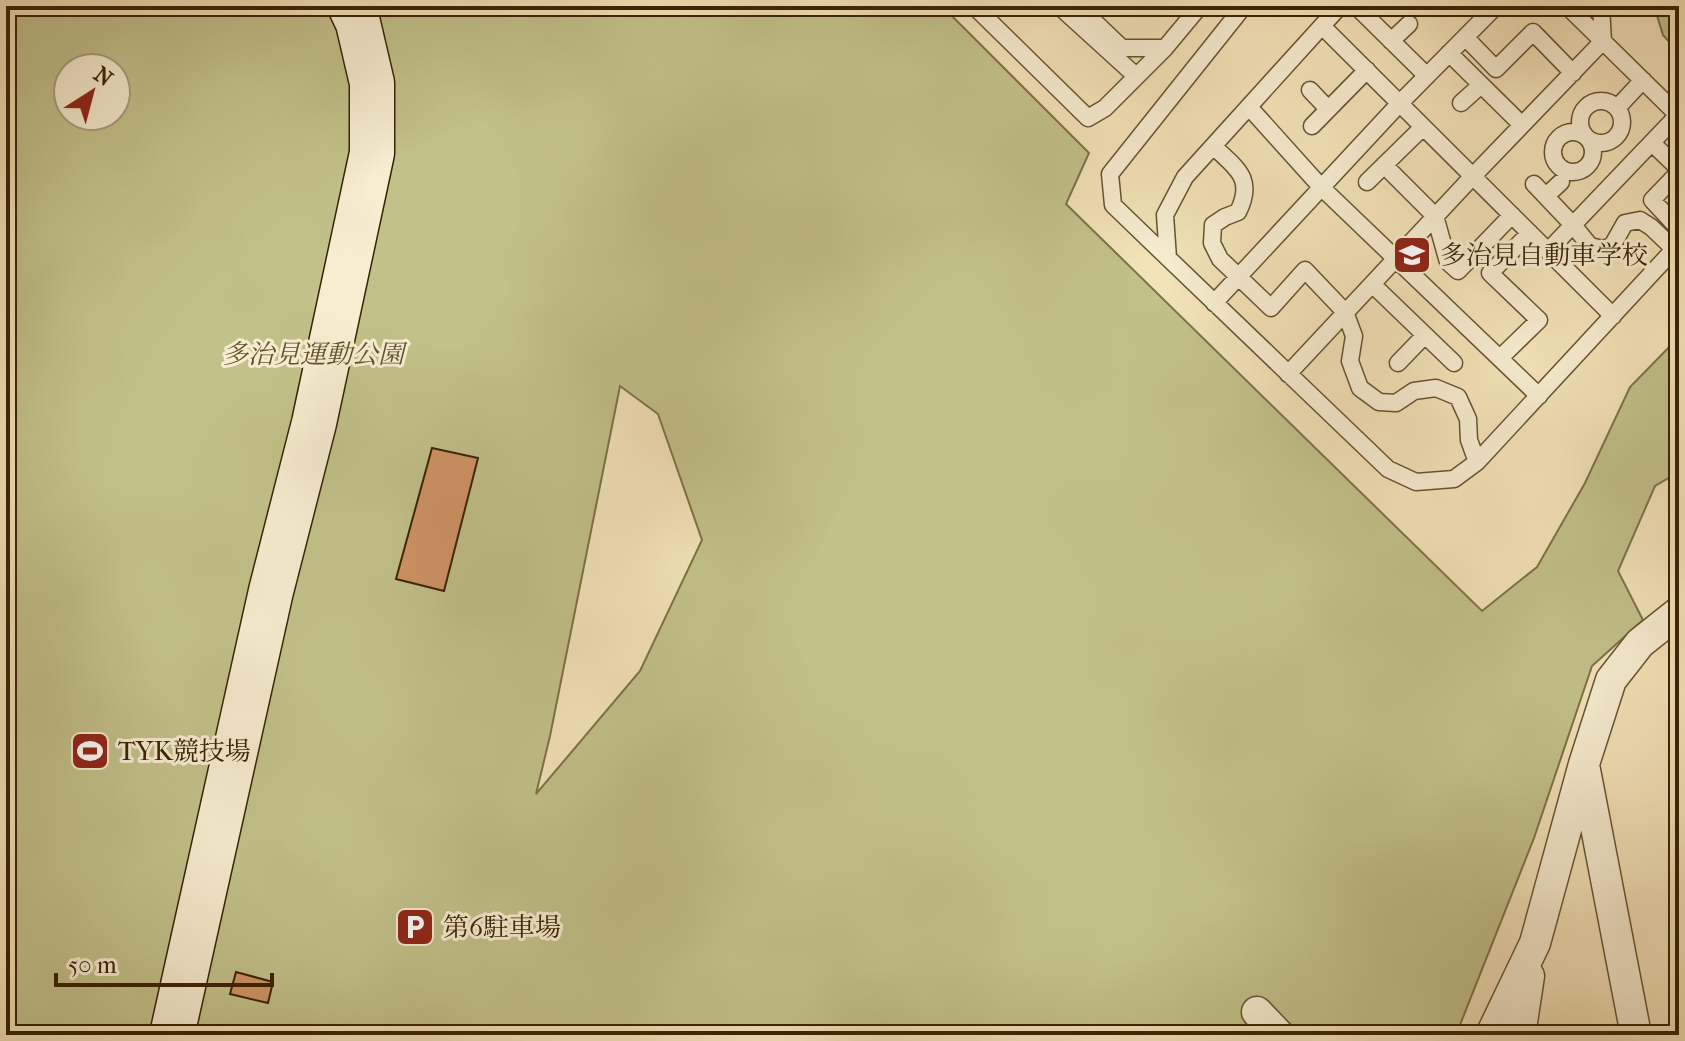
<svg xmlns="http://www.w3.org/2000/svg" width="1685" height="1041" font-family="'IM FELL French Canon','Noto Serif JP',serif">
  <rect width="100%" height="100%" fill="#f3e3b8"/>
  <filter id="stains"><feTurbulence type="fractalNoise" baseFrequency=".0025" numOctaves="4"/><feColorMatrix values="0 0 0 0 .2 0 0 0 0 .09 0 0 0 0 .02 0 0 0 .5 -.17"/></filter>
  <radialGradient id="worn" r=".72"><stop offset=".6" stop-color="#630" stop-opacity="0"/><stop offset="1" stop-color="#630" stop-opacity=".3"/></radialGradient>
  <!-- green -->
  <path fill="#c2c18a" stroke="#7d7247" stroke-width="2" fill-rule="evenodd" d="M 6,6 L 942,6 L 1089,153 L 1066,204 L 1482,611 L 1537,567 L 1585,483 L 1630,387 L 1679,337 L 1679,472 L 1655,486 L 1618,571 L 1643,620 L 1592,666 L 1534,838 L 1456,1035 L 6,1035 ZM 68,68 L 116,68 L 116,116 L 68,116 ZM 620,386 L 658,414 L 702,540 L 640,671 L 536,794 L 550,736 Z
    M 1654,6 L 1679,6 L 1679,53 L 1663,35 Z"/>
  <!-- building -->
  <path fill="#d09466" stroke="#382304" stroke-width="2" d="M 432,448 L 478,458 L 444,591 L 396,579 Z
    M 236,972 L 273,982 L 268,1003 L 230,994 Z"/>
  <g fill="none" stroke-linecap="round" stroke-linejoin="round">
    <defs>
      <path id="lane" d="M 974,6 L 1088,118 L 1105,108 L 1165,48 L 1200,6
        M 1059,6 L 1136,76
        M 1078,6 L 1122,48 L 1165,48
        M 1340,6 L 1185,177 L 1165,215 L 1168,258 L 1388,469 L 1416,482 L 1454,479 L 1477,462 L 1679,244
        M 1356,6 L 1427,76
        M 1567,6 L 1679,116
        M 1322,26 L 1613,316
        M 1465,37 L 1496,69 L 1533,32 L 1573,73
        M 1391,41 L 1409,24
        M 1449,53 L 1522,125
        M 1310,90 L 1328,109
        M1580 122a21 21 0 1 1 42 0a21 21 0 1 1-42 0Z
        M 1461,103 L 1481,85
        M 1249,107 L 1321,187 L 1539,396
        M 1617,108 L 1643,80
        M 1312,126 L 1367,70
        M1553 152a20 20 0 1 1 40 0a20 20 0 1 1-40 0Z
        M 1652,143 L 1679,169
        M 1213,146 C 1236,168 1255,178 1238,212 L 1225,217 L 1213,225 L 1212,243 L 1220,259 L 1271,308 L 1305,270 L 1345,312 L 1354,336 L 1350,361 L 1360,388 L 1379,402 L 1396,403 L 1414,391 L 1436,388 L 1458,397 L 1468,419 L 1469,440 L 1477,462
        M 1384,165 L 1435,216 L 1448,262 L 1458,271 L 1512,215
        M 1679,172 L 1652,200 L 1679,229
        M 1367,182 L 1423,127
        M 1534,184 L 1573,225 L 1590,246 L 1603,249 L 1612,246 L 1625,223 L 1640,220 L 1651,227 L 1674,249
        M 1546,196 L 1561,182
        M 1548,251 L 1678,115
        M 1168,258 L 1113,205 L 1110,174 L 1244,6
        M 1372,284 L 1454,363
        M 1214,303 L 1400,103 L 1496,6
        M 1500,358 L 1539,320 L 1490,273 L 1530,233
        M 1398,363 L 1425,335
        M 1288,374 L 1473,176 L 1603,41 L 1601,6"/>
      <path id="street" d="M 1585,770 L 1636,1035
        M 1257,1012 L 1279,1035
        M 1491,1035 L 1535,943 L 1584,764 L 1611,680 L 1640,643 L 1679,612
        M 1520,1035 L 1529,976"/>
      <path id="secondary" d="M 172,1035 L 271,591 L 314,423 L 372,153 L 372,83 L 358,23 L 350,6"/>
    </defs>
    <!-- lane casing -->
    <use href="#lane" stroke="#675331" stroke-width="19"/>
    <!-- street casing -->
    <use href="#street" stroke="#675331" stroke-width="33"/>
    <!-- secondary casing -->
    <use href="#secondary" stroke="#382304" stroke-width="47"/>
    <!-- lane -->
    <use href="#lane" stroke="#f7edd1" stroke-width="16"/>
    <!-- street -->
    <use href="#street" stroke="#f7edd1" stroke-width="30"/>
    <!-- secondary -->
    <use href="#secondary" stroke="#f7edd1" stroke-width="44"/>
  </g>
  <!-- icons -->
  <defs>
    <symbol id="school-square" viewBox="-11 -11 22 22"><rect x="-9" y="-9" width="18" height="18" rx="4" fill="#8f2418" stroke="#f7edd1"/><path d="M0-5L7-2L0 1L-7-2ZM-4 1L0 2.5L4 1V4Q0 6-4 4Z" fill="#fff"/></symbol>
    <symbol id="stadium-square" viewBox="-11 -11 22 22"><rect x="-9" y="-9" width="18" height="18" rx="4" fill="#8f2418" stroke="#f7edd1"/><path d="M0-5a6.5 5 0 1 0 0 10a6.5 5 0 1 0 0-10ZM-3.5-1.8h7v3.6h-7Z" fill="#fff"/></symbol>
    <symbol id="parking-square" viewBox="-11 -11 22 22"><rect x="-9" y="-9" width="18" height="18" rx="4" fill="#8f2418" stroke="#f7edd1"/><path d="M-3.5-5.5H1a3.5 3.5 0 0 1 0 7H-1V5.5H-3.5ZM-1-3.4V-.6H.8a1.4 1.4 0 0 0 0-2.8Z" fill="#fff"/></symbol>
  </defs>
  <g fill-rule="evenodd">
    <use href="#school-square" x="1390" y="233" width="44" height="44"/>
    <use href="#stadium-square" x="68" y="729" width="44" height="44"/>
    <use href="#parking-square" x="393" y="905" width="44" height="44"/>
  </g>
  <g text-anchor="middle" dominant-baseline="central" stroke-width="6" stroke-linejoin="round" paint-order="stroke">
    <!-- poi labels -->
    <g font-size="26" fill="#382304" stroke="#f7edd1" text-anchor="start">
      <text x="1440" y="255">多治見自動車学校</text>
      <text x="118" y="751">TYK競技場</text>
      <text x="443" y="927">第6駐車場</text>
    </g>
    <!-- park labels -->
    <g font-size="26" font-style="italic" fill="#61522c" stroke="#f7edd1">
      <text x="313" y="354">多治見運動公園</text>
    </g>
  </g>
  <!-- margin -->
  <rect width="1685" height="1041" fill="none" stroke="#f3e3b8" stroke-width="32"/>
  <rect x="8" y="8" width="1669" height="1025" fill="none" stroke="#382304" stroke-width="4"/>
  <rect x="16" y="16" width="1653" height="1009" fill="none" stroke="#382304" stroke-width="2"/>
  <!-- north arrow -->
  <g transform="translate(92 92) rotate(36)"><circle r="38" fill="#f7edd1" stroke="#ab9c7f" stroke-width="2"/>
  <path d="M0-6L14 30L0 20L-14 30Z" fill="#8f2418"/>
  <text y="-12" font-size="22" font-weight="bold" text-anchor="middle" fill="#382304">N</text>
  </g>
  <!-- scale -->
  <path d="M56 973v12h216v-12" fill="none" stroke="#382304" stroke-width="4"/>
  <text x="68" y="973" font-size="24" fill="#382304" stroke="#f7edd1" stroke-width="6" paint-order="stroke">50 m</text>
  <rect width="100%" height="100%" filter="url(#stains)"/>
  <rect width="100%" height="100%" fill="url(#worn)"/>
</svg>
